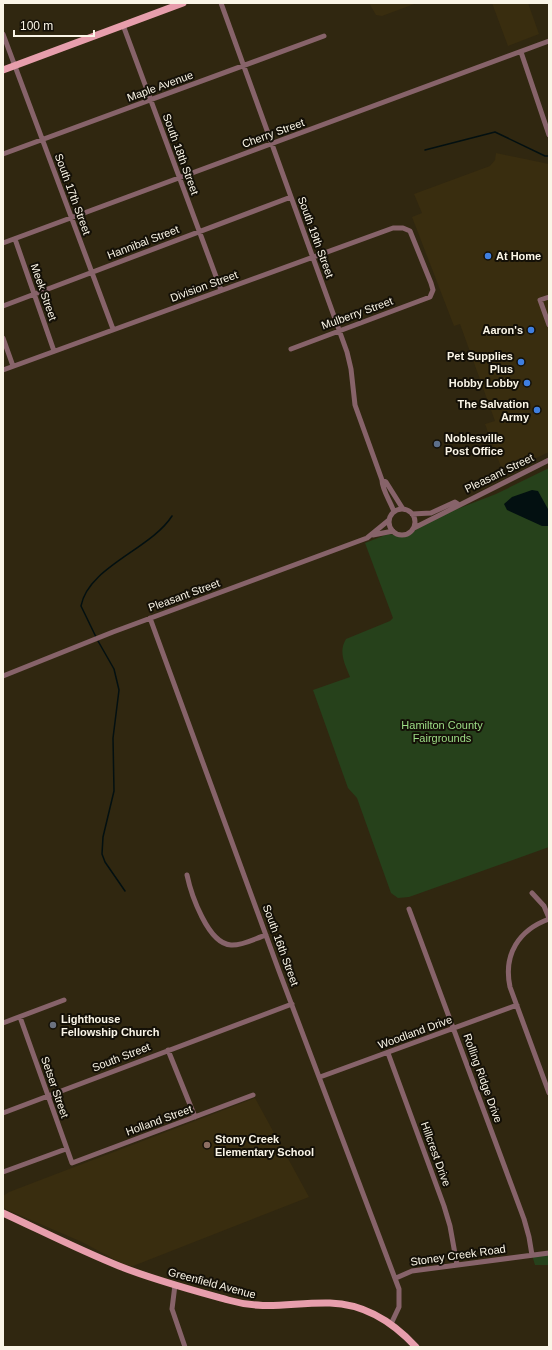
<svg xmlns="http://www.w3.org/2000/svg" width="552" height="1350" font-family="Arial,sans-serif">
  <rect width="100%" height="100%" fill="#302710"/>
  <!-- built -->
  <path fill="#392d0f" d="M 369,3 L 417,3 L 382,16 L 376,15 Z
    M 492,3 L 528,3 L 539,34 L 508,46 Z
    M 496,153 L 549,164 L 549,452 L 509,471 L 501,467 L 485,424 L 495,421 L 460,324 L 454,326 L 412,217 L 422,213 L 414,194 L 490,166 L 495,160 Z
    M 255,1098 L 309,1197 L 133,1266 L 125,1265 L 82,1242 L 3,1208 L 3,1196 L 9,1192 Z"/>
  <!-- green -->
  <path fill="#26411b" d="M 549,468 L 549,847 L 409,897 L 398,898 L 391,893 L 357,798 L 348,788 L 313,690 L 350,677 C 345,664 338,652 346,639 L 390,621 L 393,618 L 365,543 L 388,534 L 405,536 L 411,534 L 426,521 L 496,494 Z
    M 549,1253 L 549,1265 L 535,1265 L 532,1255 Z"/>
  <!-- water -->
  <path fill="#031011" d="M 532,490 L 538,491 L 548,509 L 549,524 L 548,526 L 542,526 L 507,510 L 504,504 L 512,497 Z"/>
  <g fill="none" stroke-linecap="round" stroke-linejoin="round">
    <!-- stream -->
    <path stroke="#031011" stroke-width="1.5" d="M 425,150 L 495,132 L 545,156 L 549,156
      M 96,637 L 81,606 C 88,567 151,549 172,516
      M 98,641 L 114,669 L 119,690 L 113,738 L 114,791 L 103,837 L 102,854 L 105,862 L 125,891"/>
    <!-- minor -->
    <path stroke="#87636a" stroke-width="5" d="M 221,3 L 347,352 L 351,369 L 355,405 L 382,480 C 382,490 391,502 394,512
      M 123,25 L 221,290
      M 3,34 L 113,329
      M 521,52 L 549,135
      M 3,154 L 324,36
      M 15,239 L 54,351
      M 3,243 L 549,41
      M 549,297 L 540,300 L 549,325
      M 3,306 L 291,197
      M 3,338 L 13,366
      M 3,370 L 393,228 L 403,228 L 410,231 L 431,283 L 433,290 L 430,297 L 291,349
      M 382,480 L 386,482 L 403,509
      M389 522a13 13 0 1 1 26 0a13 13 0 1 1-26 0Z
      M 412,514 L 431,513 L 455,502 L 458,504
      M 414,528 L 549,460
      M 373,535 L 393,531
      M 150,618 L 279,971 L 399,1289 L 399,1307 L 391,1324
      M 3,676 L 113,632 L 367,538 L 389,520
      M 187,875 C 191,894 208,944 231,945 C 242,946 256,938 266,935
      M 532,893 L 544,906 L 549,918
      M 409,909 L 524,1219 L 529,1237 L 532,1255
      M 549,919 C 519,930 503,954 510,987 L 549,1093
      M 20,1017 L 72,1163 L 253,1095
      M 3,1023 L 64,1000
      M 168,1050 L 195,1117
      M 388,1053 L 444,1206 L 450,1226 L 457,1265
      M 320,1077 L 517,1005
      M 3,1113 L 292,1004
      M 3,1172 L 66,1149
      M 396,1278 L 412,1271 L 549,1253
      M 175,1285 L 172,1309 L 185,1347"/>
    <!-- major -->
    <path stroke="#e79eac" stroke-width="7" d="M 3,70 L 183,3
      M 3,1213 C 42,1231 79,1250 119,1266 C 154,1280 192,1290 228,1300 C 266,1311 293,1302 330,1303 C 365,1304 393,1322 416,1347"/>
  </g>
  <!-- markers -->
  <g fill="#3f7fe0" stroke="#141007" stroke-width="1.5">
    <circle cx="488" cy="256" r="4"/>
    <circle cx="531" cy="330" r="4"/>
    <circle cx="521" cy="362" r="4"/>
    <circle cx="527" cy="383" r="4"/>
    <circle cx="537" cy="410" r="4"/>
  </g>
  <circle fill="#5c6f8a" stroke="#141007" stroke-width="1.5" cx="437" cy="444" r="4"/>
  <circle fill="#6b7280" stroke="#141007" stroke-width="1.5" cx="53" cy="1025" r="4"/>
  <circle fill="#8d6e63" stroke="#141007" stroke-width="1.5" cx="207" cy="1145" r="4"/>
  <g text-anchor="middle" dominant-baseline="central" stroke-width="4" stroke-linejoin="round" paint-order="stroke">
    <!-- street labels -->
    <g font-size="11" fill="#faf5e7" stroke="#141007">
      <text transform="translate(160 86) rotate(-20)">Maple Avenue</text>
      <text transform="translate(273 133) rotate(-20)">Cherry Street</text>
      <text transform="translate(181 154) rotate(70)">South 18th Street</text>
      <text transform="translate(73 194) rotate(70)">South 17th Street</text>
      <text transform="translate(316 237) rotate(70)">South 19th Street</text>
      <text transform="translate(143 242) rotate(-21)">Hannibal Street</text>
      <text transform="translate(204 286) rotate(-20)">Division Street</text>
      <text transform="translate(44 292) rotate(71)">Meek Street</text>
      <text transform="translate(357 313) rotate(-20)">Mulberry Street</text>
      <text transform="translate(499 473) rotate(-26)">Pleasant Street</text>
      <text transform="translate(184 595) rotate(-20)">Pleasant Street</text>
      <text transform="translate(281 945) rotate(70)">South 16th Street</text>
      <text transform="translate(415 1032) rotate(-20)">Woodland Drive</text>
      <text transform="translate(121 1057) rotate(-21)">South Street</text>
      <text transform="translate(483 1078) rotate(70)">Rolling Ridge Drive</text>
      <text transform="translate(55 1087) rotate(71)">Setser Street</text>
      <text transform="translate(159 1120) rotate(-20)">Holland Street</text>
      <text transform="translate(436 1154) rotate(70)">Hillcrest Drive</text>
      <text transform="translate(458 1255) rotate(-8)">Stoney Creek Road</text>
      <text transform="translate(212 1283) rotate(15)">Greenfield Avenue</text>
    </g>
    <!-- poi labels -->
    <g font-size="11" font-weight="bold" fill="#faf5e7" stroke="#141007" text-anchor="start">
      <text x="496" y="256">At Home</text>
      <text x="523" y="330" text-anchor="end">Aaron's</text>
      <text x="513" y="356" text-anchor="end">Pet Supplies<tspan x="513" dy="13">Plus</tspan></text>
      <text x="519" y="383" text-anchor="end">Hobby Lobby</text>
      <text x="529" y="404" text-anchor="end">The Salvation<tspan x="529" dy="13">Army</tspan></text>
      <text x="445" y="438">Noblesville<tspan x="445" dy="13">Post Office</tspan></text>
      <text x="61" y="1019">Lighthouse<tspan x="61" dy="13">Fellowship Church</tspan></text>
      <text x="215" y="1139">Stony Creek<tspan x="215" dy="13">Elementary School</tspan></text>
    </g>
    <!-- park labels -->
    <g font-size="11" fill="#9ddd86" stroke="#141007">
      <text x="442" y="725">Hamilton County<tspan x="442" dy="13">Fairgrounds</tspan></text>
    </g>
  </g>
  <!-- border -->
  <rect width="552" height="1350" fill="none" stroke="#faf5e7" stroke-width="8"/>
  <!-- scale -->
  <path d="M14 30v6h80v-6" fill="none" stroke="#faf5e7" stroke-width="2"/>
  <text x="20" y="30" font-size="12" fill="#faf5e7" stroke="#141007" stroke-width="3" paint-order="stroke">100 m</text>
</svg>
